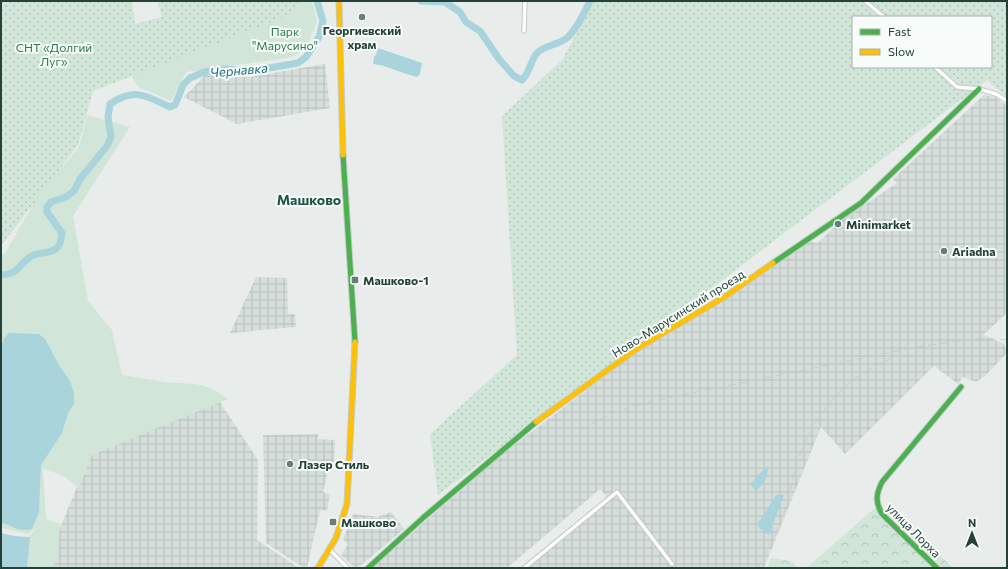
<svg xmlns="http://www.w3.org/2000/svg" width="1008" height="569" font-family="Commissioner,sans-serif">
  <defs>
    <pattern id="industrial-grid" width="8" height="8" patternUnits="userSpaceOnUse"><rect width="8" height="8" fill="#d6dedb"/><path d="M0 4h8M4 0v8" fill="none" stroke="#b8c0bd"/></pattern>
    <pattern id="forest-crowns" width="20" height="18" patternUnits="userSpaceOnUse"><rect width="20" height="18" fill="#d1e6d8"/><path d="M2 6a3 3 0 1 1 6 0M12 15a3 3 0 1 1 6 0" fill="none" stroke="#b3c6ba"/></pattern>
    <pattern id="garden-dots" width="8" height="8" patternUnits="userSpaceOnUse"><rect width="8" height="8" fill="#d1e6d8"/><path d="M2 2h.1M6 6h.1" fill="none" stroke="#b3c6ba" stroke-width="1.8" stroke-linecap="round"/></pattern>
  </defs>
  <rect width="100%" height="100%" fill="#e8edeb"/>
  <!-- industrial -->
  <path fill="url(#industrial-grid)" d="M 325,64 L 330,108 L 237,124 L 184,97 L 205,75 L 250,77 Z
    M 984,95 L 995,97 L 1007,106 L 1007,313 L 983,335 L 1004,344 L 1007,353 L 986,375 L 976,382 L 963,377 L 958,384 L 934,366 L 845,454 L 821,427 L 764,568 L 527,568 L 608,498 L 600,489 L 507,568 L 372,568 L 500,456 L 639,350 L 809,241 L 818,243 L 839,222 L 897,183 L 893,179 Z
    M 256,277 L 287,278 L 288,314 L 295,314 L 296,327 L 230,333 Z
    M 220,402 L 258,460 L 257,540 L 299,568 L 43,568 L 91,454 Z
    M 318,434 L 318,439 L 335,440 L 334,466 L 329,466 L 323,492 L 330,494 L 327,511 L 320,510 L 307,568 L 304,568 L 266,543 L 263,435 Z
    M 391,512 L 404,529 L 359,567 L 354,567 L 341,555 L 348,544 L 343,539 L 353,514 L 378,517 Z"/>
  <!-- green -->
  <path fill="#d1e6d8" d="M 303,1 L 312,1 L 317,21 L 307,47 L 293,57 L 186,72 L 171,101 L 138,87 L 131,75 L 292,14 Z
    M 87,115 L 130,127 L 73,216 L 88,301 L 112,330 L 122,375 C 137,377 151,380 166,382 C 192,385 204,380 228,399 L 92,455 L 79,488 L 63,476 L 43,468 L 46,519 L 60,524 L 58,557 L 52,568 L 26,568 L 29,537 L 38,526 L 28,534 L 1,528 L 1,254 L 5,254 L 37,197 L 79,147 Z"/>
  <!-- forest -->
  <path fill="url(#forest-crowns)" d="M 875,508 L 934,568 L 806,568 Z
    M 896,513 L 953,568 L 942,568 L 891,516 Z
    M 771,558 L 791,561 L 799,568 L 767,568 Z"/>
  <!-- garden -->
  <path fill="url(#garden-dots)" fill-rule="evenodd" d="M 1,1 L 132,1 L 135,24 L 162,17 L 157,1 L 303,1 L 292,14 L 93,91 L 78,145 L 1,246 Z
    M 594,1 L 1007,1 L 1007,98 L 987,80 L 438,495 L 430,434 L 517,355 L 502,116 L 562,60 ZM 853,17 L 991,17 L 991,67 L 853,67 Z"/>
  <!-- water -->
  <path fill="#a9d4db" d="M 375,47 L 422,63 L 420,74 L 417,77 C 402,74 387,65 373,64 L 374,57 L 377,53 Z
    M 9,333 L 39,334 L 45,339 L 59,365 L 70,381 L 74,393 L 74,404 L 68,413 L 62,433 L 41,465 L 39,512 L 32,529 C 18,533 13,525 1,523 L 1,347 L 4,338 Z
    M 767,466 C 770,476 763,484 756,491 L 750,484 Z
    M 781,494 L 784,495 L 769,535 L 759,528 L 758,523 L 776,495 Z
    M 1,533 L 14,536 L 30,537 L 27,568 L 1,568 Z"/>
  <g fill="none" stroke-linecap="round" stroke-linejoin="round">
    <!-- river -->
    <path stroke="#a9d4db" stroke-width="7" d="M 421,1 L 445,2 L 460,12 L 466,22 L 480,31 L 499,59 L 514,76 L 522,80 C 530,73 530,61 537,53 C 545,45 558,45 567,38 C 577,29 584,13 590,1
      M 1,275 C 19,274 17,266 30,257 C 38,251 49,255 57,248 C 61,245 61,239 62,233 L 47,212 L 47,207 L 51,202 L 66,197 L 74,191 L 80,179 L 107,146 L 111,137 L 108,117 L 110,104 C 135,87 146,96 170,107 L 175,105 L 183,85 L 190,78 L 204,72 L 224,69 L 251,71 L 298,63 L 306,57 L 319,37 L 323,21 L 317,1"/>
    <defs>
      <path id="street" d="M 865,1 L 884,17
        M 524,31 L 525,1
        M 935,67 L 957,87 L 979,89 L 996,94 L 1007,101
        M 330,550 L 348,568
        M 524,568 L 617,492 L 672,564"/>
      <path id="fast" d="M 343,155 L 355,342
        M 773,263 L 861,203 L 979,89
        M 368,568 L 424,517 L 536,422
        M 937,568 L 882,514 C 875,502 876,494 882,482 L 961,387"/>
      <path id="slow" d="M 339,1 L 343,155
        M 536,422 L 638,348 L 726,296 L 773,263
        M 318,568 L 336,538 L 347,504 L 355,342"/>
    </defs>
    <!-- street casing -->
    <use href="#street" stroke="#c5cac8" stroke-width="5.5"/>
    <!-- fast casing -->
    <use href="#fast" stroke="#c3cbc8" stroke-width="7"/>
    <!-- slow casing -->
    <use href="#slow" stroke="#c3cbc8" stroke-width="7"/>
    <!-- street -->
    <use href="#street" stroke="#fcfcfc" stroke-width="3.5"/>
    <!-- fast -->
    <use href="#fast" stroke="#4caf50" stroke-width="5"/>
    <!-- slow -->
    <use href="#slow" stroke="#ffc107" stroke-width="5"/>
    <!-- rail -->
    <path stroke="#c9cdcc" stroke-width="1" stroke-dasharray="8 4" stroke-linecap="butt" d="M 580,431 C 607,413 627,408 658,400 L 917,347 L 982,338 L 1007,340
      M 758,568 C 769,549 779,529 786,507 C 791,492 792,475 798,460 C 816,408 852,369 906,354"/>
  </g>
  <!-- markers -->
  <g fill="#697e78" stroke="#f7fbf9" stroke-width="1.5">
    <circle cx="362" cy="17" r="4"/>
    <circle cx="838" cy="224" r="4"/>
    <circle cx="944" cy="251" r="4"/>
    <rect x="351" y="276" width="8" height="8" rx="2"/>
    <circle cx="290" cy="464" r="4"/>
    <rect x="329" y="518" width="8" height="8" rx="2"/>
  </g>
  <g text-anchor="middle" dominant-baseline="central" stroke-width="4" stroke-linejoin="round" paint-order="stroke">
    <!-- poi labels -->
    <g font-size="12" font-weight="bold" fill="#24423a" stroke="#f7fbf9" text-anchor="start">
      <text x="362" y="30" text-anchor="middle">Георгиевский<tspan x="362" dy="14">храм</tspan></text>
      <text x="846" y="224">Minimarket</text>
      <text x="952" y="251">Ariadna</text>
      <text x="363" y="280">Машково-1</text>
      <text x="298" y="464">Лазер Стиль</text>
      <text x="341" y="522">Машково</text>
    </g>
    <!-- park labels -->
    <g font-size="12" fill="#2d7a4b" stroke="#f7fbf9">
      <text x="285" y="31">Парк<tspan x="285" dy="14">"Марусино"</tspan></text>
      <text x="54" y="47">СНТ «Долгий<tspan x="54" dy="14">Луг»</tspan></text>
    </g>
    <!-- street labels -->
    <g font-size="12" fill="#24423a" stroke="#f7fbf9">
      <text transform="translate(678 313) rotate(-32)">Ново-Марусинский проезд</text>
      <text transform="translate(914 530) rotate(45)">улица Лорха</text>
    </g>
    <!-- water labels -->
    <g font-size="13" font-style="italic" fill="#1c6f80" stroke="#f7fbf9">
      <text transform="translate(239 70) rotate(-5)">Чернавка</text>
    </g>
    <!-- quarter labels -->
    <g font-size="14" font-weight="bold" fill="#1f5548" stroke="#f7fbf9">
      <text x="309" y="199">Машково</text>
    </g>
  </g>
  <!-- border -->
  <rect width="1008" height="569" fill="none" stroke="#24423a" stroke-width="4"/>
  <!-- legend -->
  <rect x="852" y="16" width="140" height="52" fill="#f7fbf9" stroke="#a3b1ad"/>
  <rect x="860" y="29" width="20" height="6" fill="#4caf50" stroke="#a3b1ad"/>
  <text x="888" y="36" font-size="12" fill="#24423a">Fast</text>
  <rect x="860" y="49" width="20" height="6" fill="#ffc107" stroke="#a3b1ad"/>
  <text x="888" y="56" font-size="12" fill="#24423a">Slow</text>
  <!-- north arrow -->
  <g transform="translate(972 533)" stroke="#f7fbf9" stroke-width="3" paint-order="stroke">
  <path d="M0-3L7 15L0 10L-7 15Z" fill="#24423a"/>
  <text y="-6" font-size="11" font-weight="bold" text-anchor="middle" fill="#24423a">N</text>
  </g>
</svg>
